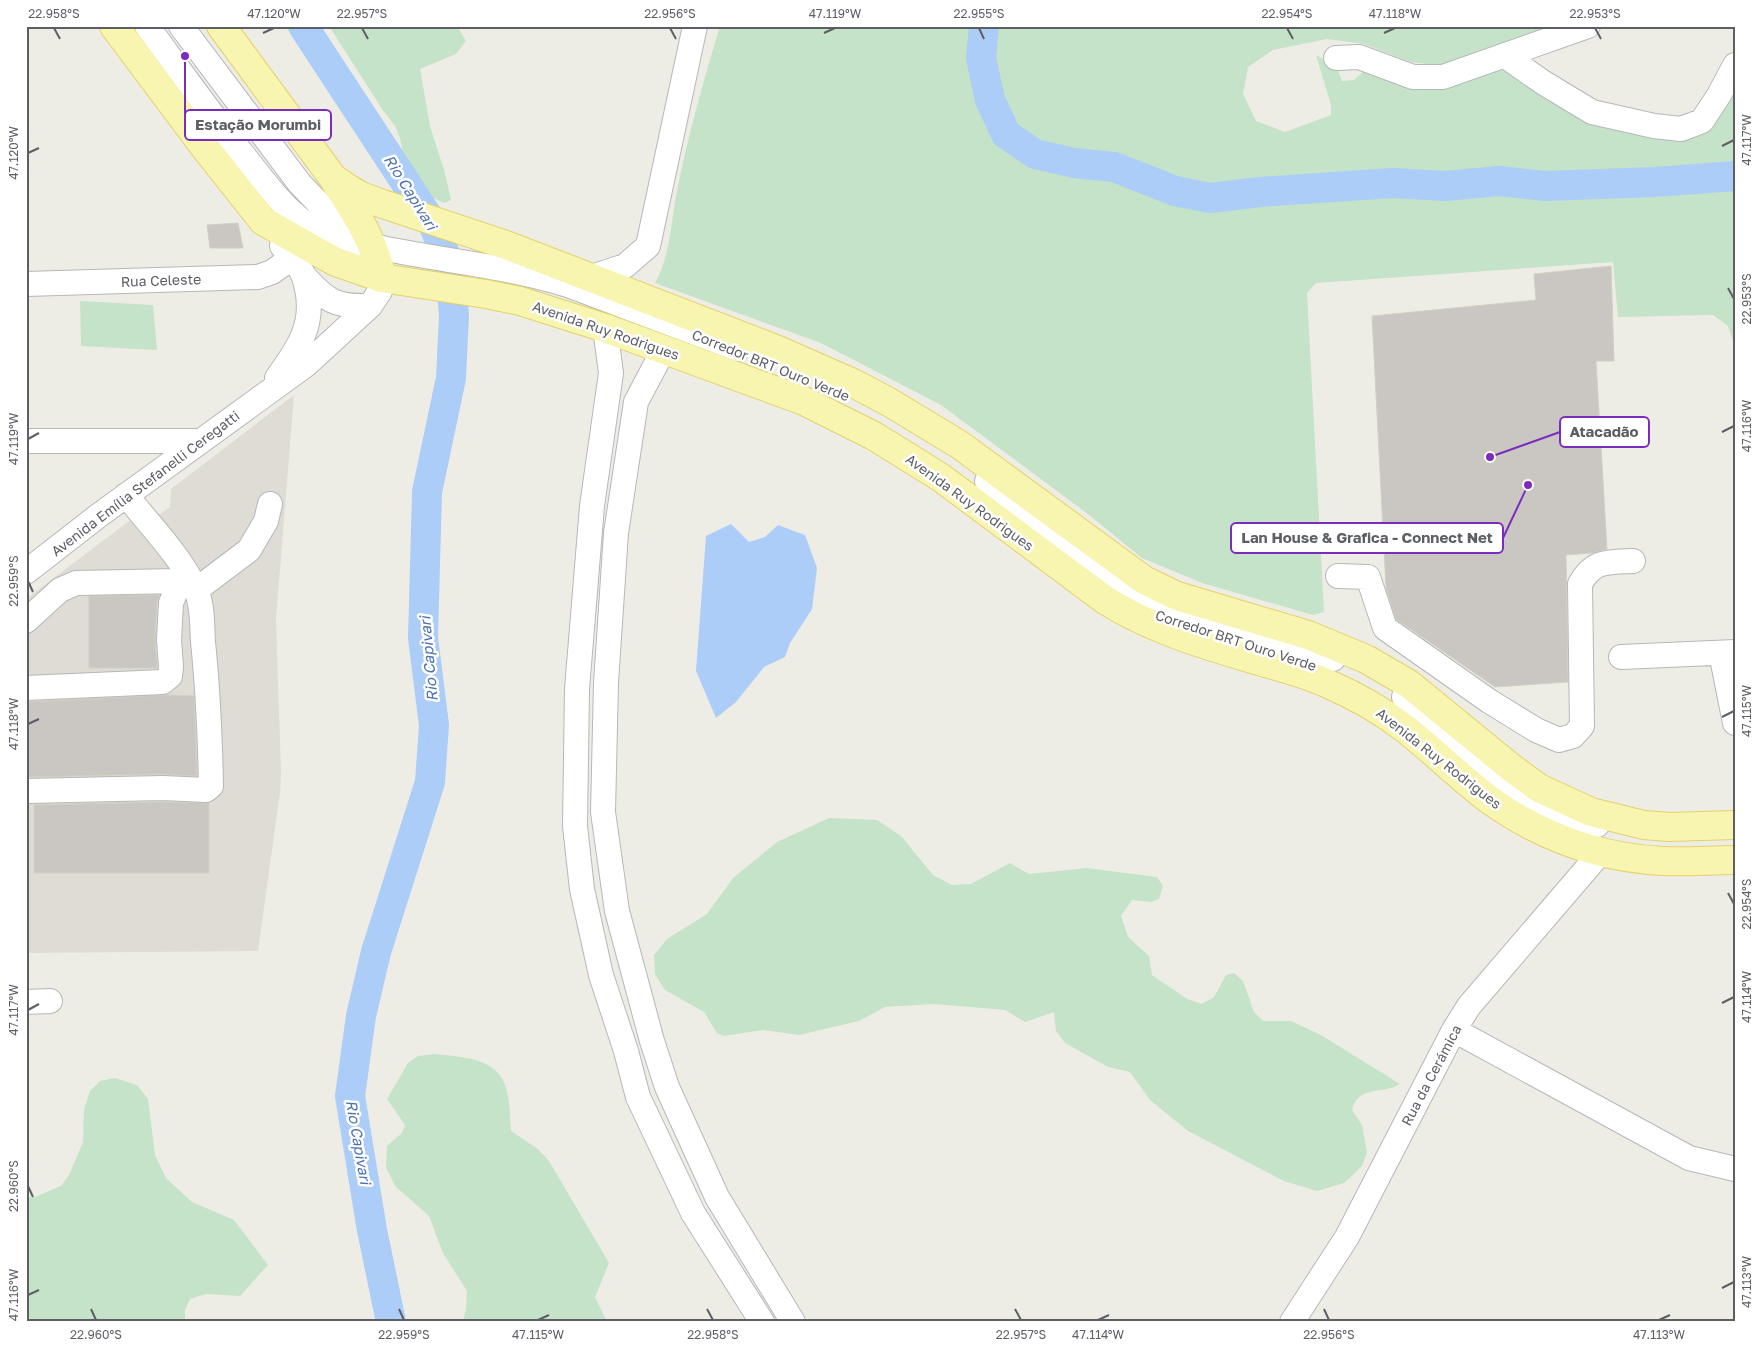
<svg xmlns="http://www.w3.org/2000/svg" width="1761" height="1348" font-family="'Golos Text',sans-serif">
  <rect width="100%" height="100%" fill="#eeede5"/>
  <!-- education -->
  <path fill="#dedcd4" d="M 294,395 L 276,619 L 281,774 L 280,792 L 258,951 L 26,953 L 26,599 L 141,512 L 153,519 L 170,507 L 171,489 Z"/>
  <!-- green -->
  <path fill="#c4e3c8" d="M 329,26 L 457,26 L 466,41 L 456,54 L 420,69 L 430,126 L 445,173 L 451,200 L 444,203 L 417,190 L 408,177 L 400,138 L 395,126 L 382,109 Z
    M 720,26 L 1560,26 L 1442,66 L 1411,62 L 1364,44 L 1327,39 L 1273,50 L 1248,67 L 1243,94 L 1256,121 L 1285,132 L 1331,115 L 1331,105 L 1316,55 L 1337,67 L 1342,81 L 1354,80 L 1368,67 L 1506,68 L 1679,135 L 1735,78 L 1735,347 L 1728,326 L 1713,315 L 1618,317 L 1613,262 L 1316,283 L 1307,293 L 1324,612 L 1313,615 L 1202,583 L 1142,558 L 1088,514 L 941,405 L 821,343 L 655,283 C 671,255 671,218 678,186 C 689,132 704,79 720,26 Z
    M 80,301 L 153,305 L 157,350 L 81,346 Z
    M 829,818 L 877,820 L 901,836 L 933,875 L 952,885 L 971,884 L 1010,863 L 1029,874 L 1087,868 L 1157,877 L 1163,886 L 1159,899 L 1151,902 L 1132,900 L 1121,916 L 1128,937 L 1149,956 L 1152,975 L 1187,999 L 1202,1004 L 1214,997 L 1226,975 L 1234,973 L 1243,981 L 1254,1012 L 1263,1021 L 1291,1021 L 1321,1035 L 1400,1084 C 1382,1095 1359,1084 1352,1110 L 1362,1125 L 1367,1152 L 1362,1166 L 1344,1183 L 1317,1191 L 1284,1181 L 1188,1131 L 1150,1100 L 1130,1072 L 1108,1067 L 1065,1043 L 1056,1031 L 1054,1012 L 1025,1022 L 1005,1010 L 934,1004 L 885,1007 L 859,1021 L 799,1035 L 763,1030 L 724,1036 L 717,1033 L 704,1012 L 665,990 L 655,974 L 654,955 L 667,939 L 707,914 L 733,878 L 777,842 Z
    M 434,1054 C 461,1057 498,1057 506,1088 C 510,1101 510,1117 511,1131 L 538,1149 L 549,1161 L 609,1263 L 595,1297 L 607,1322 L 463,1322 L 466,1309 L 467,1291 L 443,1253 L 429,1216 L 395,1186 L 386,1167 L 387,1146 L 402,1133 L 405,1125 L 387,1099 L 408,1063 L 418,1056 Z
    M 115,1078 L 137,1085 L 148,1099 L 155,1155 L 166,1178 L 192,1202 L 234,1220 L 268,1265 L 240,1296 L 206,1294 L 190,1299 L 185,1310 L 185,1322 L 26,1322 L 26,1198 L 35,1197 L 61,1186 L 69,1175 L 83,1142 L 84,1110 L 90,1091 L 100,1081 Z"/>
  <!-- water -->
  <path fill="#accdf7" d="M 731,524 L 749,542 L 765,537 L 778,525 L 805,535 L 817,568 L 812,609 L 790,643 L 785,657 L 764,667 L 736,702 L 716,718 L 696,671 L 706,536 Z"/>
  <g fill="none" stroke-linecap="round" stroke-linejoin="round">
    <!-- river -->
    <path stroke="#accdf7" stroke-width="30" d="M 303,26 L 434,226 L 450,267 L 454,315 L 451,378 L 427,492 L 423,638 L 434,725 L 430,782 L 376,952 L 361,1016 L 350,1096 L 372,1230 L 391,1322
      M 984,26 L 981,58 L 990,100 L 1006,134 L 1035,154 L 1074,163 L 1114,167 L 1175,191 L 1210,198 L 1260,192 L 1393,183 L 1445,186 L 1499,181 L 1545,186 L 1655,182 L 1735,176"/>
  </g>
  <!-- building -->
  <path fill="#cac7c2" stroke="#d2cfc4" d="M 238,223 L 243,248 L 210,248 L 207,225 Z
    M 1611,266 L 1614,361 L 1596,361 L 1607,549 L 1592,553 L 1566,555 L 1568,682 L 1495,687 L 1396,619 L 1386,588 L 1372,316 L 1536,300 L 1534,274 Z
    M 159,595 L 157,602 L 155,639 L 157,668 L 89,668 L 89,596 Z
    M 165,695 L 194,696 L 197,776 L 163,774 L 26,777 L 26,702 Z
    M 163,802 L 209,803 L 209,873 L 34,873 L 34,805 Z"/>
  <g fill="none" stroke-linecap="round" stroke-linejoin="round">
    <defs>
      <path id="minor" d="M 147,26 C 178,68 208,110 240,151 C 266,183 292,224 333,238 C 349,243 366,244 382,248 C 444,261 507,266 568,285 L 738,349
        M 181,26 L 300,184 L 331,216 L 364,241
        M 1505,56 L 1544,83 L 1592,112 L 1654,126 L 1681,129 L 1702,121 L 1719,95 L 1735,65
        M 1336,58 L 1359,57 L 1413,77 L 1443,77 L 1588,26
        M 303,275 C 327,301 334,307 370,306
        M 589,278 L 625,266 L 648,246 L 695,26
        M 26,284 L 258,277 L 272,272 L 292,258
        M 605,328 L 611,373 L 592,506 L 577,689 L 575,826 L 582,889 L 601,975 L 626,1051 L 638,1097 L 693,1213 L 762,1322
        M 664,349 L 636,402 L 616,533 L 606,683 L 603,812 L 617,911 L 652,1041 L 667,1087 L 717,1197 L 793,1322
        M 277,378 C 297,350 315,326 307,289 C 306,285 305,279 303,274 C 298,264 289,255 282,246
        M 26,441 L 200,441
        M 987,481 L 1120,581 L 1154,601 L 1173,609 L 1311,650 L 1333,659
        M 26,572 L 98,516 L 307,364 L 370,306 L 380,291 L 382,278
        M 1338,576 L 1368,577 L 1385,628 L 1489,701 L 1536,730 L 1559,740 L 1573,736 L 1582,726 L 1580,584 C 1593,560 1607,562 1633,561
        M 196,590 L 249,550 L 266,521 L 270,504
        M 26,621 L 60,590 L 76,583 L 180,581
        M 1721,653 L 1735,723
        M 1621,657 L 1735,652
        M 26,688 L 163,682 L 170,676 L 171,667 L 169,640 L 171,603 L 180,581 L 189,578
        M 1404,697 L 1504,780 C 1534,802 1561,815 1597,825
        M 26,791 L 163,788 L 206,790 L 211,786 C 210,738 208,690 203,642 C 202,626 203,605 196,590 C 182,558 148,523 126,495
        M 26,1002 L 50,1001
        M 1454,1030 L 1689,1158 L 1735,1169
        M 1292,1322 L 1347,1237 L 1454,1030 L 1469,1006 L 1601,852"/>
      <path id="major" d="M 114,26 L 206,149 L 263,221 L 314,250 L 336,262 L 382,278 L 486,294 L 520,301 L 605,328 L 804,401 L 874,436 L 940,477 L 1105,600 C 1155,631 1205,645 1262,662 C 1283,668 1306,674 1326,683 C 1354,695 1381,710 1404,728 C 1434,751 1461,779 1491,801 C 1542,837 1601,858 1663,861 C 1687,862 1711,860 1735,860
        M 221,26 L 333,178 L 349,189 L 361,196 L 383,204 L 506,245 L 778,350 L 853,383 L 889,402 L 960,445 L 1144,580 L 1177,596 L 1308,635 L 1366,659 L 1409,684 L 1513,769 L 1539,788 L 1591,812 L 1644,825 L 1669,827 L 1735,825
        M 336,183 C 356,213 375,243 382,278"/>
    </defs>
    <!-- minor casing -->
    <use href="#minor" stroke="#b5b7bb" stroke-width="26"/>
    <!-- major casing -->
    <use href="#major" stroke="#e4d168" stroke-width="30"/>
    <!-- minor -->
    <use href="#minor" stroke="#fff" stroke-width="24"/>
    <!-- major -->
    <use href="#major" stroke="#f8f5b1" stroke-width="28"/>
  </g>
  <!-- ticks -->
  <path fill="none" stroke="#5d5f64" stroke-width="2" d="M 54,28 L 60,39M 362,28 L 368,39M 670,28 L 676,39M 979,28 L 984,39M 1287,28 L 1293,39M 1595,28 L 1601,39M 263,33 L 274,28M 824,33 L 835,28M 1384,33 L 1395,28M 1722,146 L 1734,140M 28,153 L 39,148M 1728,288 L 1734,299M 1722,432 L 1734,426M 28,439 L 39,433M 28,581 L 33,592M 1722,717 L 1734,711M 28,724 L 39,719M 1728,893 L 1734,904M 1722,1003 L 1734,997M 28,1010 L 39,1004M 28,1186 L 33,1197M 1722,1288 L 1734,1282M 28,1295 L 39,1290M 91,1309 L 96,1320M 399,1309 L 404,1320M 707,1309 L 713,1320M 1015,1309 L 1021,1320M 1324,1309 L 1329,1320M 538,1320 L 549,1315M 1098,1320 L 1109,1315M 1659,1320 L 1670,1315"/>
  <g text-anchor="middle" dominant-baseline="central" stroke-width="5" stroke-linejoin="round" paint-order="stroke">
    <!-- street labels -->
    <g font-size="14" fill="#5d5f64" stroke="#fff">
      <text transform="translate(161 280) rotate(-2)">Rua Celeste</text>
      <text transform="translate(606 330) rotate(19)">Avenida Ruy Rodrigues</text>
      <text transform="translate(771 365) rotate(22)">Corredor BRT Ouro Verde</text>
      <text transform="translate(145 483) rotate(-37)">Avenida Emília Stefanelli Ceregatti</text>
      <text transform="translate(970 502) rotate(36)">Avenida Ruy Rodrigues</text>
      <text transform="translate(1236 640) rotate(18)">Corredor BRT Ouro Verde</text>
      <text transform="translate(1439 758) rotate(38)">Avenida Ruy Rodrigues</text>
      <text transform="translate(1431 1075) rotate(-62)">Rua da Cerámica</text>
    </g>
    <!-- water labels -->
    <g font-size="15" font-style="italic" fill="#4d72b1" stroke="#fff">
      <text transform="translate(411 192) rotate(58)">Rio Capivari</text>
      <text transform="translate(428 659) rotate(-95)">Rio Capivari</text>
      <text transform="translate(359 1142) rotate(80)">Rio Capivari</text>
    </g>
  </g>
  <!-- callouts -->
  <path fill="none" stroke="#7b2cbf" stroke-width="2" d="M185 56L185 125M1490 457L1560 432M1528 485L1503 538"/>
  <g fill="#7b2cbf" stroke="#fff" stroke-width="2">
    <circle cx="185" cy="56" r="5"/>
    <circle cx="1490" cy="457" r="5"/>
    <circle cx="1528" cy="485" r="5"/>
  </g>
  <g fill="#fff" stroke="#7b2cbf" stroke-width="2">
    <rect x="185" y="110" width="146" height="30" rx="5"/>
    <rect x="1560" y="417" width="89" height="30" rx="5"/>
    <rect x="1231" y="523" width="272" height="30" rx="5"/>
  </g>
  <g font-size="15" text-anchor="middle" font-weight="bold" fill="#5d5f64">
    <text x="258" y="130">Estação Morumbi</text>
    <text x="1604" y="437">Atacadão</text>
    <text x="1367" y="543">Lan House &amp; Grafica - Connect Net</text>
  </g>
  <!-- border -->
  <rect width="1761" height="1348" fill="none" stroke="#ffffff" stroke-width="55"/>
  <rect x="28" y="28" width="1706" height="1292" fill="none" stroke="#5d5f64" stroke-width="2"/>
  <g font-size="12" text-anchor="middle" fill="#5d5f64">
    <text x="54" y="18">22.958°S</text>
    <text x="274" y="18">47.120°W</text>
    <text x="362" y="18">22.957°S</text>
    <text x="670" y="18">22.956°S</text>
    <text x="835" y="18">47.119°W</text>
    <text x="979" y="18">22.955°S</text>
    <text x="1287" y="18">22.954°S</text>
    <text x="1395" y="18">47.118°W</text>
    <text x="1595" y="18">22.953°S</text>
    <text transform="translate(1747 140) rotate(-90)" y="4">47.117°W</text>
    <text transform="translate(14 153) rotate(-90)" y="4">47.120°W</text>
    <text transform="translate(1747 299) rotate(-90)" y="4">22.953°S</text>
    <text transform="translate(1747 426) rotate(-90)" y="4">47.116°W</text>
    <text transform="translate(14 439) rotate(-90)" y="4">47.119°W</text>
    <text transform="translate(14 581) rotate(-90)" y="4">22.959°S</text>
    <text transform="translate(1747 711) rotate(-90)" y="4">47.115°W</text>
    <text transform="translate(14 724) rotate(-90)" y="4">47.118°W</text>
    <text transform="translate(1747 904) rotate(-90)" y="4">22.954°S</text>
    <text transform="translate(1747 997) rotate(-90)" y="4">47.114°W</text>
    <text transform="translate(14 1010) rotate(-90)" y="4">47.117°W</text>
    <text transform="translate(14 1186) rotate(-90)" y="4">22.960°S</text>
    <text transform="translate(1747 1282) rotate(-90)" y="4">47.113°W</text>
    <text transform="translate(14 1295) rotate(-90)" y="4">47.116°W</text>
    <text x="96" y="1339">22.960°S</text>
    <text x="404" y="1339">22.959°S</text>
    <text x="538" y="1339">47.115°W</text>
    <text x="713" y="1339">22.958°S</text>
    <text x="1021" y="1339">22.957°S</text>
    <text x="1098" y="1339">47.114°W</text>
    <text x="1329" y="1339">22.956°S</text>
    <text x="1659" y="1339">47.113°W</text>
  </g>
</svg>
